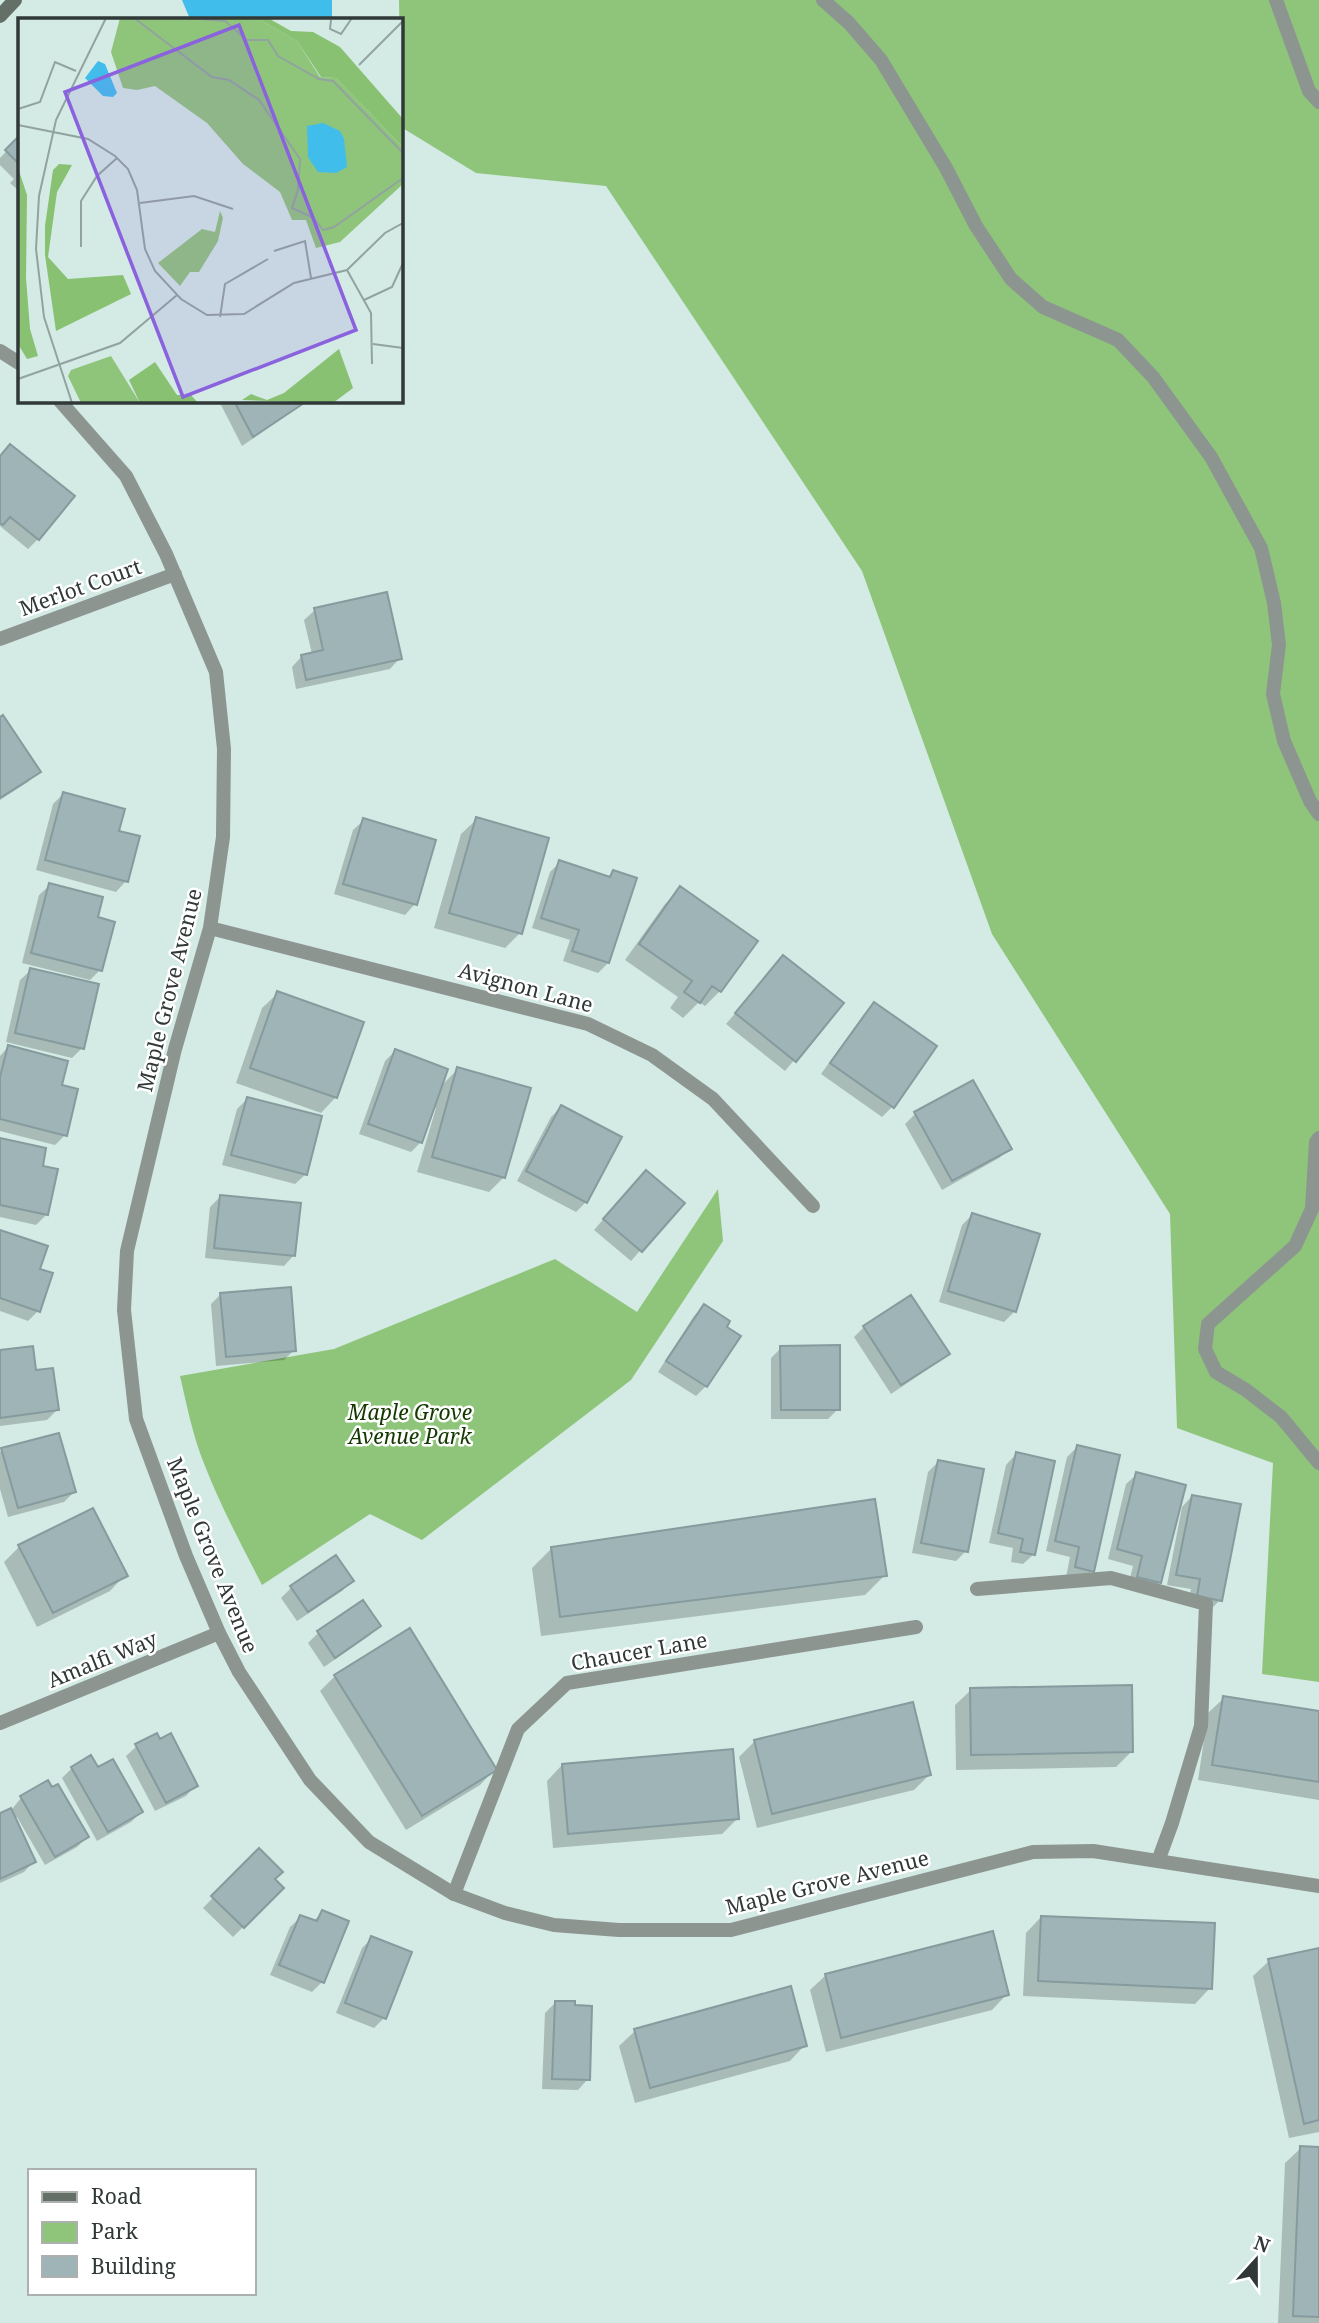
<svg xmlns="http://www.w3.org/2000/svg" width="1319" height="2323" font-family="'Noto Serif',serif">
  <rect width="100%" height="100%" fill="#d3eae5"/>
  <!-- green -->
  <path fill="#8fc57b" d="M 399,0 L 1319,0 L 1319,1682 L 1262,1674 L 1273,1463 L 1177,1428 L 1170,1214 L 992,934 L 862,571 L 606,186 L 476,173 L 401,127 Z
    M 718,1189 L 723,1241 L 631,1380 L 422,1540 L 370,1514 L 262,1585 C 242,1546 221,1507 205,1466 C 193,1437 187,1406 180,1376 L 334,1349 L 555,1259 L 637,1312 Z"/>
  <!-- water -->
  <path fill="#41bdeb" d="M 182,0 L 332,0 L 332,19 L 190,19 Z"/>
  <!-- shadow -->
  <path fill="#0003" d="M 19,138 L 19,191 L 10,183 L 14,179 L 0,165 L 0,158 Z
    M 219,401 L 305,401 L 296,409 L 242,446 Z
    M 0,457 L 38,539 L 28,549 L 0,526 Z
    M 315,610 L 400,658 L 390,669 L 296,689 L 292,667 L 302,656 L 312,654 L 304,620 Z
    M 0,720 L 38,772 L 28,782 L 0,800 Z
    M 63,794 L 117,832 L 126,881 L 116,892 L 36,870 L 53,804 Z
    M 477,819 L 520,933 L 505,948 L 434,928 L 461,834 Z
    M 364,820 L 415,904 L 405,915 L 334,894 L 353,830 Z
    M 560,862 L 607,878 L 613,872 L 608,963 L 598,973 L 563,961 L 570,940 L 532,928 L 550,872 Z
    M 50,885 L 96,918 L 100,970 L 90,980 L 22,963 L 39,895 Z
    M 680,889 L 720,991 L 705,1006 L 699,1002 L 683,1018 L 670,1008 L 678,997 L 625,960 L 665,904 Z
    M 783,957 L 841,1004 L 785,1071 L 726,1024 Z
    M 31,970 L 82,1048 L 72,1058 L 6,1042 L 20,980 Z
    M 278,993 L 336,1097 L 321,1113 L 236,1083 L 262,1008 Z
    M 874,1004 L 935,1047 L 892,1107 L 882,1117 L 821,1074 L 864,1014 Z
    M 8,1047 L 60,1086 L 65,1135 L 55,1145 L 0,1131 L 0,1056 Z
    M 395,1051 L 440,1087 L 458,1069 L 504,1177 L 489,1192 L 417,1172 L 436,1108 L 433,1107 L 421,1142 L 411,1152 L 359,1134 L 385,1061 Z
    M 247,1099 L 306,1174 L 295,1184 L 222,1165 L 237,1109 Z
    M 561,1107 L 586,1202 L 576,1212 L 517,1181 L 551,1117 Z
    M 915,1114 L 1010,1148 L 999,1158 L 942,1190 L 905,1124 Z
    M 0,1140 L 41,1168 L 47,1214 L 36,1225 L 0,1217 Z
    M 636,1182 L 682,1203 L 631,1261 L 594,1230 Z
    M 221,1196 L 294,1255 L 284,1266 L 205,1258 L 210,1207 Z
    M 972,1215 L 1038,1235 L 1014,1312 L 1004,1322 L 939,1302 L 962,1225 Z
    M 0,1231 L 38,1270 L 38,1311 L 28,1321 L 0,1311 Z
    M 221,1294 L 294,1350 L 284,1360 L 216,1366 L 211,1304 Z
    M 704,1306 L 725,1327 L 739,1337 L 706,1386 L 696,1396 L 658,1372 L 694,1316 Z
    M 864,1327 L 948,1353 L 937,1363 L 891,1394 L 854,1337 Z
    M 781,1348 L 838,1409 L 828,1419 L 771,1419 L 771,1358 Z
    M 0,1352 L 34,1372 L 57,1410 L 47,1420 L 0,1426 Z
    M 1077,1447 L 1092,1571 L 1082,1581 L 1066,1577 L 1070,1557 L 1046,1551 L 1067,1457 Z
    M 2,1450 L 74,1492 L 64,1502 L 8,1517 L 0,1489 L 0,1452 Z
    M 1016,1454 L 1034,1554 L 1023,1564 L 1011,1562 L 1013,1548 L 989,1543 L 1006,1465 Z
    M 938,1462 L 966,1551 L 956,1561 L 912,1553 L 928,1472 Z
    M 1137,1474 L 1160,1582 L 1150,1592 L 1128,1586 L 1133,1566 L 1108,1559 L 1126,1484 Z
    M 1192,1496 L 1220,1600 L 1210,1610 L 1188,1606 L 1191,1589 L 1167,1585 L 1182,1507 Z
    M 19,1547 L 125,1575 L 110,1591 L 37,1627 L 4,1562 Z
    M 552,1548 L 885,1575 L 865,1595 L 541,1636 L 532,1568 Z
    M 335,1557 L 352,1581 L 342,1591 L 297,1621 L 281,1598 L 291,1588 Z
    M 362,1603 L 379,1626 L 369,1636 L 324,1667 L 308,1643 L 318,1633 Z
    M 335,1676 L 495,1769 L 480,1785 L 406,1830 L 320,1691 Z
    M 971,1690 L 1131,1752 L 1116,1767 L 956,1770 L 955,1705 Z
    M 1224,1698 L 1319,1713 L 1319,1800 L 1198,1780 L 1208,1713 Z
    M 755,1741 L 929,1775 L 914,1790 L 757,1828 L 739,1757 Z
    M 137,1746 L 196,1785 L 186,1796 L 155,1811 L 126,1756 Z
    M 562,1765 L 737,1819 L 722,1834 L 553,1848 L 547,1781 Z
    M 72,1768 L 97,1770 L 141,1812 L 131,1822 L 97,1841 L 62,1778 Z
    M 21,1798 L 87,1837 L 77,1847 L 45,1865 L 17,1817 L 14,1818 L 34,1861 L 24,1872 L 0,1883 L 0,1815 L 12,1809 Z
    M 259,1851 L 273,1879 L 282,1888 L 233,1937 L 203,1908 Z
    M 322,1912 L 322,1982 L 312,1992 L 270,1975 L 290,1927 L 301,1917 L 313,1922 Z
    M 1041,1917 L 1210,1988 L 1195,2004 L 1023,1996 L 1026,1933 Z
    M 372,1938 L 384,2018 L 374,2028 L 336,2013 L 362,1948 Z
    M 1319,1950 L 1319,2132 L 1289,2138 L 1253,1976 L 1269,1961 Z
    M 826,1975 L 1007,1994 L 992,2010 L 826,2052 L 810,1990 Z
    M 555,2003 L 588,2079 L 578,2090 L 542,2089 L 545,2013 Z
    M 635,2031 L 805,2045 L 790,2061 L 635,2103 L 619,2046 Z
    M 1301,2148 L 1319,2149 L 1319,2323 L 1278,2323 L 1285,2163 Z"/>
  <!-- building -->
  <path fill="#9eb4b7" stroke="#859b9d" stroke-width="2" d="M 19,136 L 19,164 L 5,150 Z
    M 234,401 L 307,401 L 253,437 Z
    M 10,444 L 75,496 L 39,540 L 10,517 L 3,525 L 0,523 L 0,456 Z
    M 387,592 L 402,659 L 306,680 L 301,655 L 323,650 L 314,608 Z
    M 3,715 L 41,772 L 0,798 L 0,717 Z
    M 63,792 L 125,809 L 119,831 L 140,836 L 128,882 L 45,860 Z
    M 476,817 L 549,838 L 522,934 L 449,913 Z
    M 363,818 L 436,840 L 417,905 L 343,884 Z
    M 559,860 L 610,877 L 613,870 L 637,878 L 609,963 L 572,951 L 579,930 L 541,918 Z
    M 49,883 L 103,897 L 98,917 L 115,922 L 102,971 L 31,953 Z
    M 680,886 L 758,941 L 721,992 L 712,986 L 700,1003 L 684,992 L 692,981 L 639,944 Z
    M 783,955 L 844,1003 L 796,1062 L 735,1013 Z
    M 30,968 L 99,984 L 84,1049 L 15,1033 Z
    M 277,991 L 364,1022 L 337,1098 L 250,1068 Z
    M 874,1002 L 937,1046 L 894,1108 L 830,1063 Z
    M 8,1045 L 68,1061 L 62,1085 L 78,1089 L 67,1136 L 0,1119 L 0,1077 Z
    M 395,1049 L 448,1069 L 422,1143 L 368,1124 Z
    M 457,1067 L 531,1088 L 505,1178 L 432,1157 Z
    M 973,1080 L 1012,1149 L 952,1181 L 914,1112 Z
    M 247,1097 L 322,1116 L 307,1175 L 231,1155 Z
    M 561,1105 L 622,1137 L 587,1203 L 526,1171 Z
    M 0,1138 L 46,1148 L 43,1166 L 58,1169 L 48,1215 L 0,1205 Z
    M 646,1170 L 685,1203 L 642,1252 L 603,1219 Z
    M 220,1195 L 301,1203 L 295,1256 L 214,1248 Z
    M 972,1213 L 1040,1234 L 1016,1312 L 948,1291 Z
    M 0,1230 L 48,1246 L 40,1269 L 53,1273 L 40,1312 L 0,1298 Z
    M 291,1287 L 296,1351 L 226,1357 L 220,1293 Z
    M 911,1295 L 950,1354 L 901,1385 L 863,1326 Z
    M 704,1304 L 730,1321 L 727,1327 L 741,1336 L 707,1387 L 666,1361 Z
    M 840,1345 L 840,1410 L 781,1410 L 780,1346 Z
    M 33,1346 L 36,1370 L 53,1368 L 59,1410 L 0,1418 L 0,1350 Z
    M 59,1433 L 76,1492 L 18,1508 L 1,1448 Z
    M 1077,1445 L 1120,1455 L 1094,1572 L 1075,1567 L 1079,1547 L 1055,1541 Z
    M 1016,1452 L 1055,1461 L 1035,1555 L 1020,1552 L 1023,1539 L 998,1533 Z
    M 938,1460 L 984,1469 L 968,1552 L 921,1543 Z
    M 1136,1472 L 1186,1485 L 1161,1583 L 1137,1577 L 1142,1556 L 1117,1549 Z
    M 1192,1495 L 1241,1504 L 1222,1601 L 1197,1596 L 1200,1579 L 1176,1575 Z
    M 875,1499 L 887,1576 L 560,1617 L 551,1547 Z
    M 93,1508 L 128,1576 L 53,1613 L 18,1545 Z
    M 336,1555 L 354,1581 L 308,1612 L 290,1586 Z
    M 363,1600 L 381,1626 L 335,1658 L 317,1631 Z
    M 410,1628 L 497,1770 L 422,1816 L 334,1675 Z
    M 1132,1685 L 1133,1752 L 971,1755 L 970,1688 Z
    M 1223,1696 L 1319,1711 L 1319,1782 L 1212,1765 Z
    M 913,1702 L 931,1775 L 772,1814 L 754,1740 Z
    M 157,1733 L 160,1739 L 171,1733 L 198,1786 L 166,1803 L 135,1744 Z
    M 733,1749 L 739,1819 L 568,1834 L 562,1764 Z
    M 91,1755 L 98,1767 L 113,1759 L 143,1812 L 108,1832 L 71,1767 Z
    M 48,1780 L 52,1787 L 58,1784 L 89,1837 L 55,1857 L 20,1796 Z
    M 11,1808 L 36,1862 L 0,1879 L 0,1813 Z
    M 259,1848 L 283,1872 L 275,1879 L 284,1888 L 244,1928 L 211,1896 Z
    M 322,1910 L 349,1921 L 324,1983 L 279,1965 L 300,1915 L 317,1921 Z
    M 1041,1916 L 1215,1923 L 1212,1989 L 1038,1981 Z
    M 993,1931 L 1009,1995 L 841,2038 L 825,1974 Z
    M 371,1936 L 412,1952 L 386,2019 L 345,2003 Z
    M 1319,1948 L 1319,2120 L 1304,2124 L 1268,1959 Z
    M 791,1986 L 807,2046 L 650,2088 L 634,2029 Z
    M 555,2001 L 575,2001 L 575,2005 L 592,2006 L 590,2080 L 552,2079 Z
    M 1300,2146 L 1319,2147 L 1319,2317 L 1293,2316 Z"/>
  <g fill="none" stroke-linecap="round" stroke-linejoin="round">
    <!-- service -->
    <path stroke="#8d9590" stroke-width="14" d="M 823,0 L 849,23 L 881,60 L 946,168 L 976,226 L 1011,279 L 1043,307 L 1118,340 L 1153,377 L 1211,457 L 1261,548 L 1274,603 L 1279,645 L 1273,694 L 1284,741 L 1310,801 L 1319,814
      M 1276,0 L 1309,91 L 1319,102
      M 1319,1138 L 1316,1142 L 1312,1209 L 1295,1246 L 1208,1324 L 1205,1349 L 1216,1372 L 1246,1390 L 1281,1417 L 1319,1463
      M 977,1589 L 1111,1578 L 1206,1604 L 1201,1726 L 1172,1823 L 1158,1861
      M 454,1894 L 518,1729 L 567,1683 L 916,1627"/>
    <!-- minor -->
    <path stroke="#8d9590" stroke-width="14" d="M 0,351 L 19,363
      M 60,401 L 126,476 L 166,554 L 216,672 L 224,749 L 223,837 L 210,928 L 175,1049 L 127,1251 L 124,1310 L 136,1419 L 186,1556 L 219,1633 L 239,1672 L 310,1780 L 369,1842 L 454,1894 L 505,1913 L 554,1925 L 619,1930 L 731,1930 L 1033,1852 L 1093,1851 L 1319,1886
      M 0,639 L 175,574
      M 210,928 L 588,1024 L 652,1055 L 713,1099 L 813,1206
      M 0,1723 L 219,1633"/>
    <!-- secondary -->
    <path stroke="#646f68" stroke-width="14" d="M 0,16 L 15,0"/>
  </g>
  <g text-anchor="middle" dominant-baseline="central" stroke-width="5" stroke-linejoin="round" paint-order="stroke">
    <!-- street labels -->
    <g font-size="21" fill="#303937" stroke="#fff">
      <text transform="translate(80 587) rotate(-20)">Merlot Court</text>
      <text transform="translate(526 987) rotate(15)">Avignon Lane</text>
      <text transform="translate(169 990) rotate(-76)">Maple Grove Avenue</text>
      <text transform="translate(213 1555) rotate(68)">Maple Grove Avenue</text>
      <text transform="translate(639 1651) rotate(-10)">Chaucer Lane</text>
      <text transform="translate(102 1659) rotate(-22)">Amalfi Way</text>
      <text transform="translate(827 1882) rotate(-14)">Maple Grove Avenue</text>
    </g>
    <!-- park labels -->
    <g font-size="21" font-style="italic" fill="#133900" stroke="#fff">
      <text x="410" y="1412">Maple Grove<tspan x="410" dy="24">Avenue Park</tspan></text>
    </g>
  </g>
  <!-- overview -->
  <g transform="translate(18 18)">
    <rect width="385" height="385" fill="#d3eae5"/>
    <path d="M 102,0 L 239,0 L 279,23 L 302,59 L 318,60 L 385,129 L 385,166 L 322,224 L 298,230 L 288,202 L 274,202 L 262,174 L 225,146 L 189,105 L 137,68 L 119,72 L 105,70 L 93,34 ZM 202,193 L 205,200 L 200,223 L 181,254 L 172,254 L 162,268 L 140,245 L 184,211 L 197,214 ZM 93,338 L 122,385 L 63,385 L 50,358 L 53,352 Z" fill="#8fc57b"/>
    <path d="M 239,0 L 250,0 L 273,13 L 295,14 L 322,29 L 385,101 L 385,129 L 318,60 L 303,59 L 279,23 ZM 41,146 L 54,147 L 39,174 L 30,239 L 50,261 L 105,257 L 113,276 L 38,313 L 27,237 L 27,208 L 35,152 ZM 0,150 L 9,177 L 8,260 L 12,311 L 20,338 L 9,341 L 0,326 ZM 321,331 L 335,370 L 315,385 L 224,382 L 233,376 L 249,382 L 266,375 ZM 137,344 L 159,377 L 173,377 L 180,385 L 122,385 L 111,362 Z" fill="#87c171"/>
    <path d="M 80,43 L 87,46 L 99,75 L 95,79 L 85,78 L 67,60 ZM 305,105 L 322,113 L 326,121 L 329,149 L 318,155 L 300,154 L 290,139 L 289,108 Z" fill="#41bdeb"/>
    <path fill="none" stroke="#92a39f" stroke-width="2" d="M 116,0 L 194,59 L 211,62 L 241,82 L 282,141 L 280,172 L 274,190 L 296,200 L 305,212 L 316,209 L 385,160M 169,0 L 207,3 L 229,22 L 250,22 L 260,38 L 301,61 L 315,63 L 385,135M 313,2 L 312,11 L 323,16 L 334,0M 341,47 L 385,3M 0,91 L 22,84 L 37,44 L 58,53M 0,107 L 70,121 L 97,138 L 110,151 L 119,172 L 127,231 L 137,253 L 163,281 L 189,297 L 226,296 L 276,265 L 329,252 L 367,215 L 385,205M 122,185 L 176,178 L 215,191M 63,229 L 63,183 L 79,158 L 99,140M 256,233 L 287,223 L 293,260M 329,252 L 353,295 L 354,346M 346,282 L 374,269 L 385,245M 202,299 L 207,266 L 250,241M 355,326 L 385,330M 0,361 L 102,325 L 159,277M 54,385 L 26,299 L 18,231 L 21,178 L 38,102 L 88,0"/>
    <path fill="#8a62dd" fill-opacity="0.15" stroke="#8a62dd" stroke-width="3.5" d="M 221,7 L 338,312 L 165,379 L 47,74 Z"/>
    <rect width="385" height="385" fill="none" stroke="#303937" stroke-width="3.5"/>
  </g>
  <!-- legend -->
  <rect x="28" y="2169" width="228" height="126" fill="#ffffff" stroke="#acb0af" stroke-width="2"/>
  <rect x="42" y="2192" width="35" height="10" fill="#646f68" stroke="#acb0af" stroke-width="2"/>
  <text x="91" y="2204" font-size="21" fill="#303937">Road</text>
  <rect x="42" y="2222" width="35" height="21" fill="#8fc57b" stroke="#acb0af" stroke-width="2"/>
  <text x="91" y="2239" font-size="21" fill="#303937">Park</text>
  <rect x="42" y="2256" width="35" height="21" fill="#9eb4b7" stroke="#acb0af" stroke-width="2"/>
  <text x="91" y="2274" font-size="21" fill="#303937">Building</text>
  <!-- north arrow -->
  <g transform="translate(1256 2260) rotate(21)" stroke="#ffffff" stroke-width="5" paint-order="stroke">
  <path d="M0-5L12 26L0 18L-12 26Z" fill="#303937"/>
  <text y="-10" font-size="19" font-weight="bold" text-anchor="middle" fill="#303937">N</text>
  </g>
</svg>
